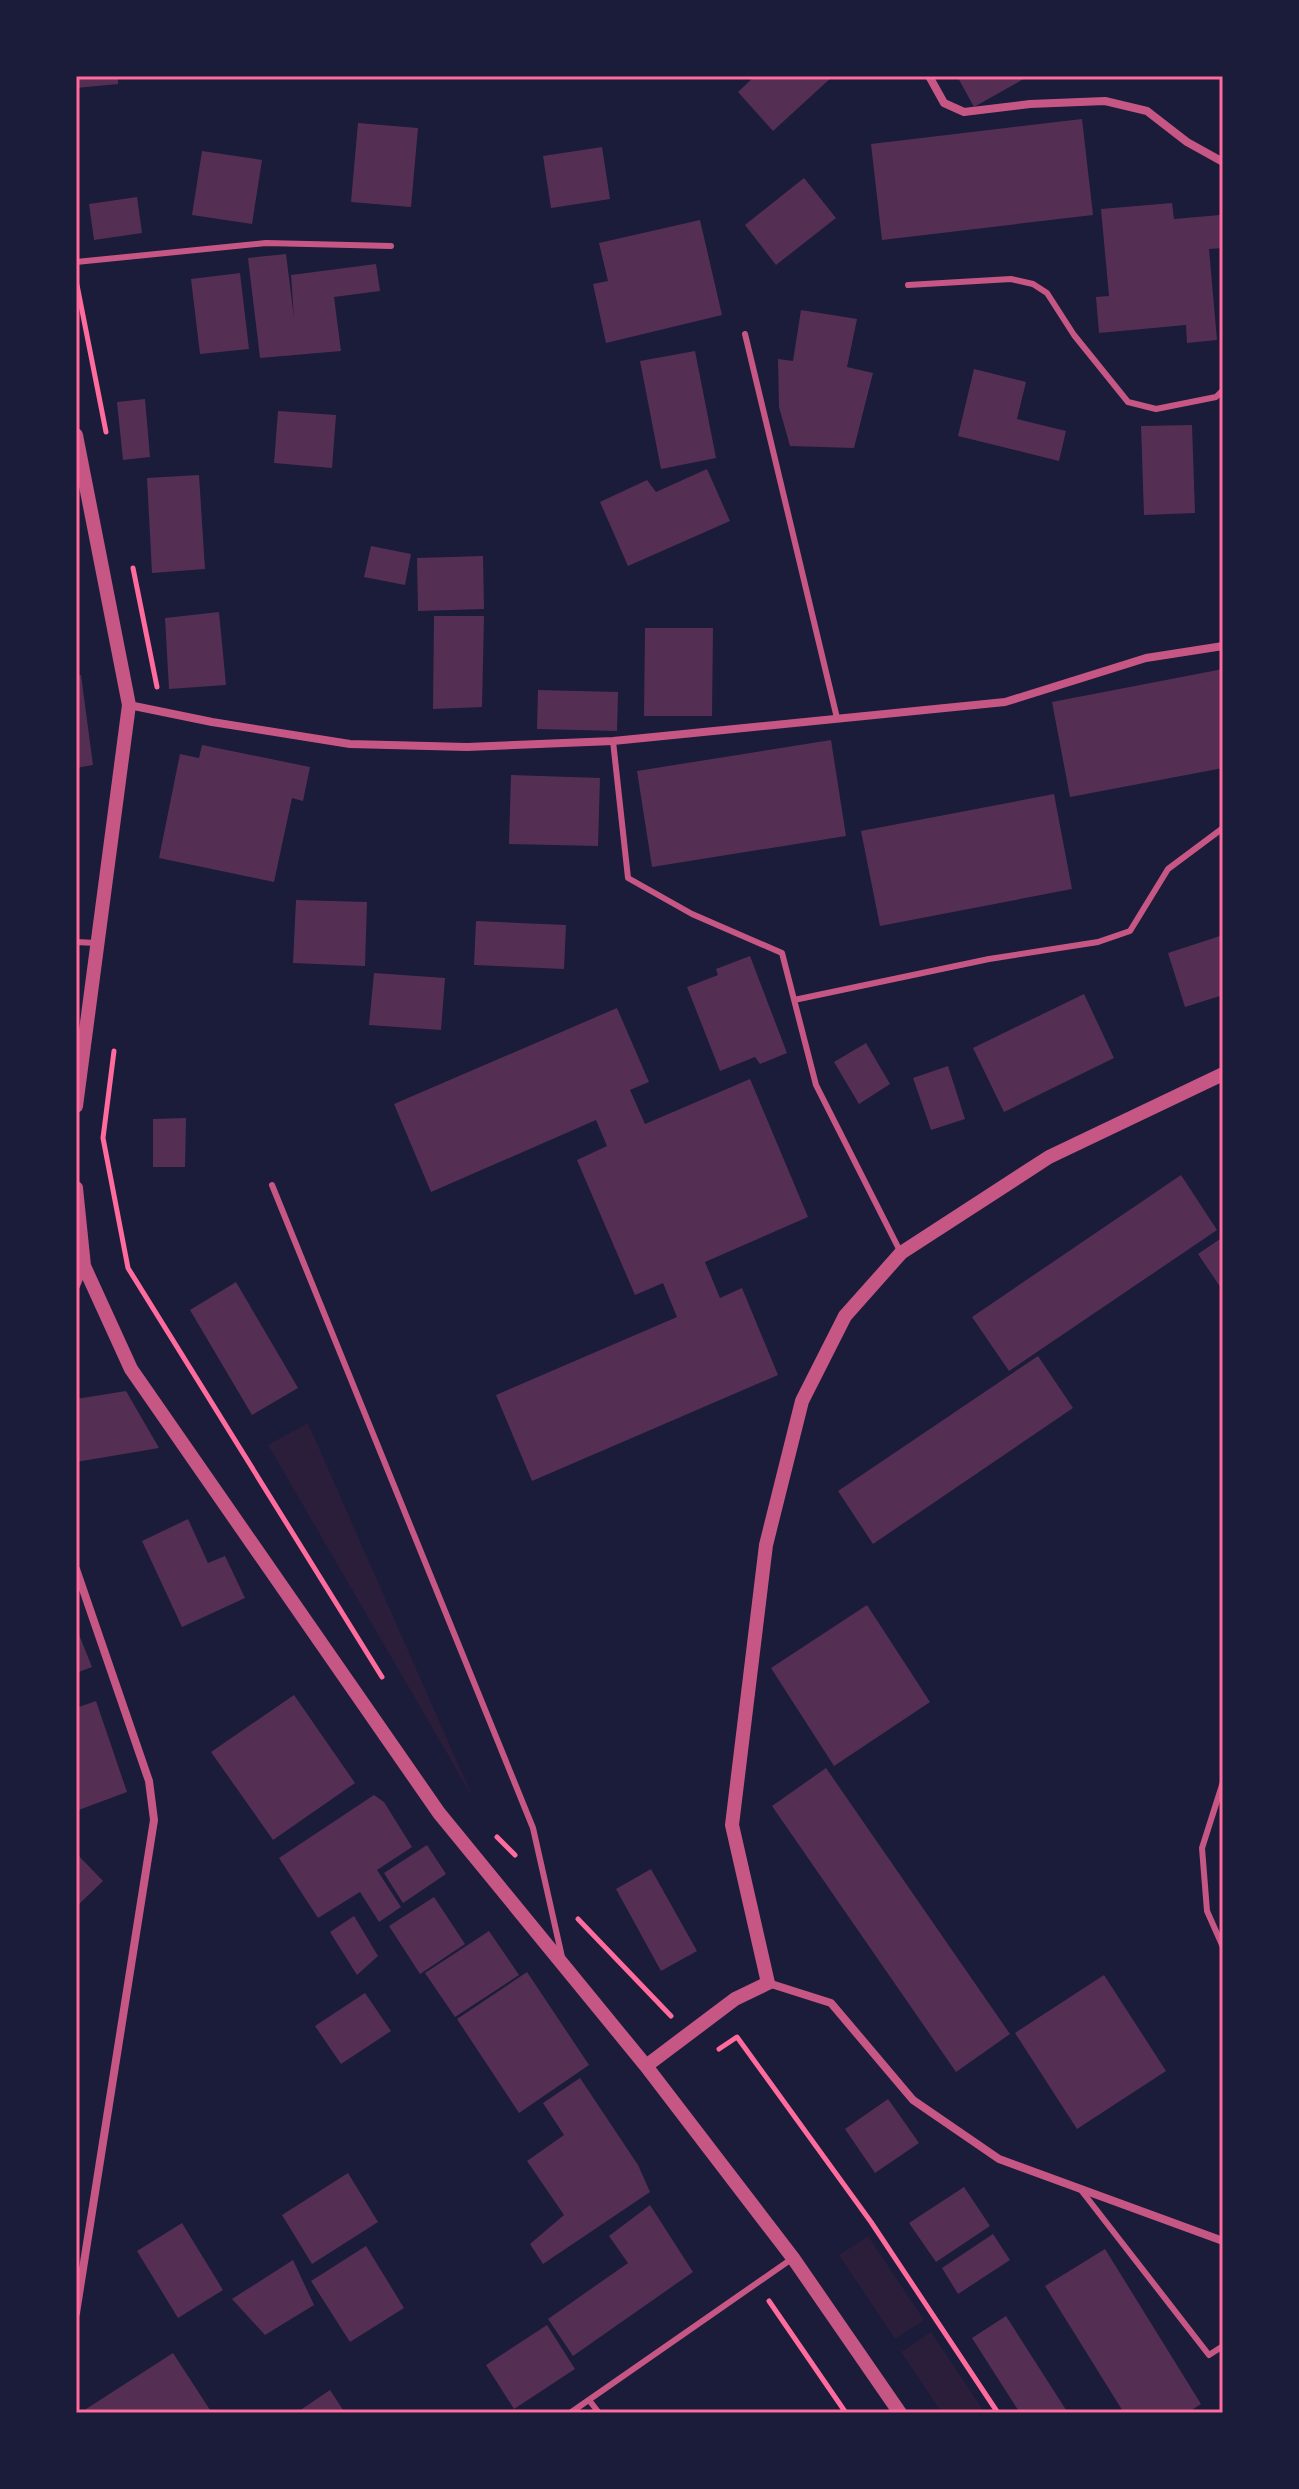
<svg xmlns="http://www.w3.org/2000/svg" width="1299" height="2489" font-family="'PT Sans Narrow',sans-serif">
  <rect width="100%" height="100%" fill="#1b1b3a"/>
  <!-- green -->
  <path fill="#2a1e3b" d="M 308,1423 L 473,1798 L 268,1445 Z
    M 868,2236 L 924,2320 L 895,2339 L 839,2255 Z
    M 931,2332 L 985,2413 L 942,2413 L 901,2352 Z"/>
  <!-- building -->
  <path fill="#542f53" d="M 76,76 L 118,76 L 118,84 L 76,88 Z
    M 755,76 L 833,76 L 773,131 L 738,92 Z
    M 957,76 L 1029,76 L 974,107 Z
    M 1082,119 L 1093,215 L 882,240 L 871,144 Z
    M 358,123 L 418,128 L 411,207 L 351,202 Z
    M 602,147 L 610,199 L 551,208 L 543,156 Z
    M 202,151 L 262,160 L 252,224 L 192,215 Z
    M 804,178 L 836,218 L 776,265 L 745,225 Z
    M 137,197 L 142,233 L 94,240 L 89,204 Z
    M 1172,203 L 1174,219 L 1220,215 L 1223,248 L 1209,249 L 1217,340 L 1187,343 L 1186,325 L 1099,333 L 1096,297 L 1109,296 L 1101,209 Z
    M 700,220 L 722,315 L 606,343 L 593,284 L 608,281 L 599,243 Z
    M 286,254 L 294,318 L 291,275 L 376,264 L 380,291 L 334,297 L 341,351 L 260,358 L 248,258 Z
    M 240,273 L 249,349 L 200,354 L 191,279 Z
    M 801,310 L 857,319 L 847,367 L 873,373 L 854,448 L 790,446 L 779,407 L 778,359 L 793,361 Z
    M 695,351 L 716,458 L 661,469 L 640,361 Z
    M 974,369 L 1026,382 L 1017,419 L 1066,431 L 1059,461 L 958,436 Z
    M 145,399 L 150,457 L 123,460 L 117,402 Z
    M 278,411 L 336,415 L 332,468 L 274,463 Z
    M 1192,425 L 1195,513 L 1144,515 L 1141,426 Z
    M 707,469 L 730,521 L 628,566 L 600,502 L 647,480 L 656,492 Z
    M 199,475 L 205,569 L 152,573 L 147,478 Z
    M 371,546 L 411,554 L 405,585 L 364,577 Z
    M 483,556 L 484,609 L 418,611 L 417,558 Z
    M 219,612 L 226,685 L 169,689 L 165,618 Z
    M 434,616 L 484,616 L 482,707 L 433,709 Z
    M 645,628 L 713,628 L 712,716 L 644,716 Z
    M 1223,669 L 1223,768 L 1070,797 L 1052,702 Z
    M 81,675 L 93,765 L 76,768 L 76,676 Z
    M 538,690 L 618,692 L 617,731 L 537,729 Z
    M 831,740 L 846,836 L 652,867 L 637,771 Z
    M 202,745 L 310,767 L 303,801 L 292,798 L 274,882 L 159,858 L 180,754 L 199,758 Z
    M 511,775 L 600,778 L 598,846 L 509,844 Z
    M 1054,794 L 1072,889 L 880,926 L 861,831 Z
    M 296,900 L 367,902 L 365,966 L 293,963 Z
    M 476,921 L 566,925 L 564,969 L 474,965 Z
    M 1223,935 L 1223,995 L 1185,1007 L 1168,953 Z
    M 750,956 L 787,1053 L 760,1064 L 755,1057 L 720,1071 L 687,987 L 718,975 L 716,969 Z
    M 374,973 L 445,978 L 441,1030 L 369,1025 Z
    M 1084,994 L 1114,1058 L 1004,1112 L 973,1048 Z
    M 617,1008 L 649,1082 L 630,1090 L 645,1124 L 750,1079 L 808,1217 L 705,1262 L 720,1298 L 742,1288 L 778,1375 L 532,1481 L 496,1395 L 677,1317 L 663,1283 L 635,1295 L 577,1160 L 607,1146 L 596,1120 L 431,1192 L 394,1104 Z
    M 866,1043 L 890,1084 L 859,1104 L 834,1062 Z
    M 948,1066 L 965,1119 L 931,1130 L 913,1078 Z
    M 186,1118 L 185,1167 L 153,1167 L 153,1119 Z
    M 1181,1175 L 1217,1230 L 1009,1371 L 972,1317 Z
    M 1223,1237 L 1223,1291 L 1198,1254 Z
    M 236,1282 L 298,1388 L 252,1415 L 190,1310 Z
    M 1038,1356 L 1073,1408 L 873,1544 L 838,1491 Z
    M 126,1391 L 159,1448 L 76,1462 L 76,1399 Z
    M 188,1519 L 208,1563 L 225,1556 L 245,1598 L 182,1627 L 142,1541 Z
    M 867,1605 L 930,1702 L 834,1766 L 771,1668 Z
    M 76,1627 L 92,1667 L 76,1673 Z
    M 294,1695 L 355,1783 L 273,1840 L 211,1752 Z
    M 96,1701 L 127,1792 L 76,1811 L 76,1708 Z
    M 826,1768 L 1010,2034 L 956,2072 L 772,1806 Z
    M 374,1795 L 384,1802 L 412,1847 L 377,1870 L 401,1907 L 379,1922 L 360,1892 L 318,1918 L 279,1858 Z
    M 427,1845 L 446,1874 L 403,1903 L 384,1873 Z
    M 76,1853 L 103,1881 L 76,1907 Z
    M 651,1869 L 697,1951 L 661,1971 L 616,1889 Z
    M 434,1897 L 465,1944 L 420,1974 L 389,1926 Z
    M 354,1916 L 378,1956 L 357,1975 L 330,1932 Z
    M 489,1931 L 519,1975 L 455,2017 L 425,1973 Z
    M 527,1972 L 589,2065 L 519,2113 L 457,2019 Z
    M 1104,1975 L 1166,2071 L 1077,2129 L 1015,2033 Z
    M 365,1993 L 391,2031 L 341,2064 L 315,2026 Z
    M 580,2078 L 638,2165 L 650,2192 L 543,2264 L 530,2244 L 564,2215 L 527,2161 L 564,2135 L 543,2103 Z
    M 888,2099 L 919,2143 L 875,2173 L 845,2129 Z
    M 348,2173 L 378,2222 L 312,2264 L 282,2215 Z
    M 964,2187 L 990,2226 L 936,2262 L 909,2223 Z
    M 650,2205 L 693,2272 L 573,2356 L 548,2319 L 628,2263 L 609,2236 Z
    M 182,2223 L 223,2290 L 178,2318 L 137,2251 Z
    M 993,2234 L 1010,2260 L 958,2294 L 942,2268 Z
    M 366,2246 L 404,2308 L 350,2342 L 311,2281 Z
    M 1105,2249 L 1201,2404 L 1187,2413 L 1124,2413 L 1045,2286 Z
    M 293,2260 L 314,2305 L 265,2335 L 232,2299 Z
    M 1006,2316 L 1068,2413 L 1020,2413 L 972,2338 Z
    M 547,2325 L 575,2369 L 514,2409 L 486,2365 Z
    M 173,2353 L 212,2413 L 85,2413 L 83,2411 Z
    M 330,2390 L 345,2413 L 296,2413 Z"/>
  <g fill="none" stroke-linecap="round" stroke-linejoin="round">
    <!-- path -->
    <path stroke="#ff6b9d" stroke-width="5" d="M 77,285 L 106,432
      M 133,568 L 157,687
      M 114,1051 L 103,1138 L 128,1268 L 382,1677
      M 497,1837 L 515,1855
      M 578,1919 L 671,2016
      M 719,2049 L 737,2037 L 871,2222 L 998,2413
      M 769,2301 L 846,2413"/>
    <!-- service -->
    <path stroke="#c65784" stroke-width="6" d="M 76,262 L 266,243 L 391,246
      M 908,285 L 1011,279 L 1033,284 L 1047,293 L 1074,335 L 1128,402 L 1156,409 L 1216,397 L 1223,390
      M 745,334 L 837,718
      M 613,741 L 628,878 L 692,914 L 782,953 L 816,1085 L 901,1253
      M 76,942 L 96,943
      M 794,1000 L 989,959 L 1098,942 L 1130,931 L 1168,869 L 1223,828
      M 272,1185 L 533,1828 L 562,1957
      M 1223,1782 L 1202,1848 L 1207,1911 L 1223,1947
      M 1081,2190 L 1209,2355 L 1223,2346
      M 589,2400 L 599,2413
      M 570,2413 L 793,2258"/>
    <!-- minor -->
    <path stroke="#c65784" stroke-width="8" d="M 929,76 L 944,103 L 964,112 L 1030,104 L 1105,101 L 1147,111 L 1187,142 L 1223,162
      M 129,705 L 212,722 L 350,744 L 467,747 L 613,741 L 1005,702 L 1146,658 L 1223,646
      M 76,1286 L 84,1266
      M 76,1569 L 149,1781 L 154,1820 L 76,2313
      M 768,1983 L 831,2003 L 913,2100 L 999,2159 L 1223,2241"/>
    <!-- tertiary -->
    <path stroke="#c65784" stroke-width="14" d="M 76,435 L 129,705 L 76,1106
      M 76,1188 L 84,1266 L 131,1369 L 439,1813 L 646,2066 L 793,2258 L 900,2413
      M 646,2066 L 735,1999 L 768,1983 L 732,1825 L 766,1545 L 802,1401 L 845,1316 L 901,1253 L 1049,1157 L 1223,1074"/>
  </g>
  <!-- border -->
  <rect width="1299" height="2489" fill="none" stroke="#1b1b3a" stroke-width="156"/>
  <rect x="78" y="78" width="1143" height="2333" fill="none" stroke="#ff6b9d" stroke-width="3"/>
</svg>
